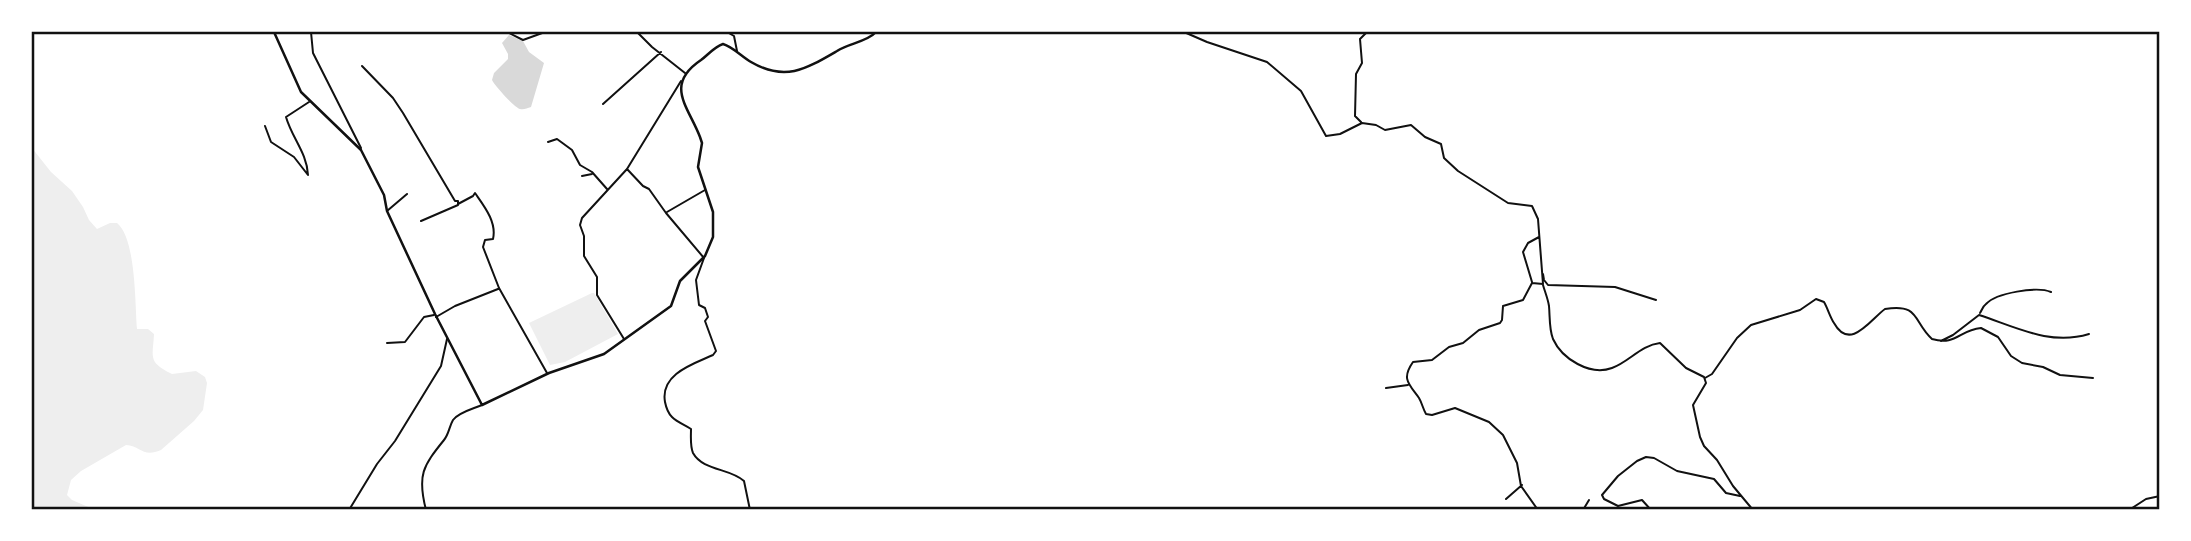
<svg xmlns="http://www.w3.org/2000/svg" width="2191" height="541" font-family="'Exo 2',sans-serif">
  <rect width="100%" height="100%" fill="#fff"/>
  <!-- green -->
  <path fill="#eee" d="M 32,148 L 51,172 L 72,191 L 83,207 L 89,220 L 97,229 L 110,223 L 117,223 C 136,238 135,304 137,329 L 148,329 L 154,334 C 153,357 147,362 172,374 L 196,371 L 205,377 L 207,383 L 203,410 L 194,421 L 161,450 C 143,458 141,446 126,445 L 81,471 L 71,480 L 67,495 L 72,500 L 93,509 L 32,509 Z
    M 592,293 L 594,293 L 618,334 L 565,362 L 550,365 L 529,323 Z"/>
  <!-- water -->
  <path fill="#d9d9d9" d="M 509,35 L 523,41 L 529,52 L 544,63 L 531,107 C 527,108 524,110 520,109 C 515,108 495,86 492,80 L 494,73 L 508,59 L 508,54 L 502,43 Z"/>
  <g fill="none" stroke-linecap="round" stroke-linejoin="round">
    <!-- minor -->
    <path stroke="#111" stroke-width="2" d="M 311,32 L 313,53 L 361,148
      M 507,32 L 523,40 L 545,32
      M 637,32 L 652,47 L 685,73
      M 727,32 L 734,36 L 737,51
      M 1184,32 L 1207,42 L 1267,62 L 1301,91 L 1326,136 L 1340,134 L 1362,123 L 1376,125 L 1385,130 L 1411,125 L 1425,137 L 1441,144 L 1444,158 L 1458,171 L 1508,203 L 1532,206 L 1538,219 L 1543,284 L 1532,283 L 1523,300 L 1503,306 L 1502,320 L 1500,323 L 1479,330 L 1463,343 L 1449,347 L 1432,360 L 1413,362 C 1401,379 1409,384 1419,398 C 1422,403 1423,409 1426,414 L 1432,415 L 1455,408 L 1489,422 L 1503,435 L 1517,463 L 1521,486 L 1538,510
      M 362,66 L 393,98 L 403,113 L 455,201 L 458,201 L 458,204 L 473,196 L 475,193 C 484,206 497,222 493,239 L 485,240 L 483,247 L 499,288 L 547,373
      M 603,104 L 661,52
      M 1361,122 L 1355,116 L 1356,74 L 1362,63 L 1360,39 L 1367,32
      M 265,126 L 271,142 L 294,157 L 308,175 C 307,153 292,138 286,117 L 309,102
      M 548,142 L 557,139 L 572,150 L 580,165 L 592,172 L 607,189
      M 627,169 L 643,186 L 649,189 L 666,213 L 704,258 L 696,280 L 699,305 L 705,308 L 708,317 L 705,321 L 716,351 L 713,355 C 693,364 660,374 665,402 C 666,407 668,413 672,417 C 677,422 685,425 691,429 C 691,437 690,446 693,453 C 703,471 730,468 744,481 L 750,510
      M 582,176 L 592,174
      M 387,211 L 407,194
      M 667,212 L 705,190
      M 421,221 L 458,205
      M 1543,274 L 1544,280 L 1548,285 L 1615,287 L 1656,300
      M 1532,282 L 1523,252 L 1528,243 L 1539,237
      M 1543,285 C 1545,292 1548,299 1549,306 C 1550,317 1549,329 1553,339 C 1562,359 1590,376 1612,368 C 1629,362 1641,345 1660,343 L 1686,368 L 1704,377 L 1706,383 L 1693,405 L 1700,437 L 1704,446 L 1717,460 L 1733,486 L 1753,510
      M 1980,313 C 1982,310 1983,306 1986,304 C 1996,293 2037,286 2051,292
      M 436,317 L 455,306 L 498,289
      M 624,339 L 597,295 L 597,277 L 584,256 L 584,236 L 580,225 L 582,218 L 627,169 L 681,81
      M 1941,341 L 1953,335 L 1979,315 C 2016,327 2050,346 2089,334
      M 387,343 L 405,342 L 424,317 L 434,315
      M 1705,378 L 1712,374 L 1737,338 L 1751,325 L 1800,310 L 1816,299 L 1824,302 C 1828,309 1830,317 1834,323 C 1850,352 1871,319 1885,309 C 1920,303 1913,322 1932,339 C 1956,346 1959,330 1981,328 L 1998,337 L 2011,356 L 2022,363 L 2043,367 L 2060,375 L 2093,378
      M 1386,388 L 1408,385
      M 1506,499 L 1522,485
      M 349,510 L 377,464 L 395,441 L 441,366 L 447,339
      M 426,510 C 417,475 423,466 444,440 C 449,434 449,427 453,420 C 459,412 473,409 482,405
      M 1583,510 L 1589,500
      M 1651,510 L 1642,500 L 1618,506 L 1604,499 L 1602,495 L 1618,476 L 1637,461 L 1646,457 L 1654,458 L 1677,471 L 1714,479 L 1726,493 L 1740,496
      M 2129,510 L 2146,499 L 2160,496"/>
    <!-- tertiary -->
    <path stroke="#111" stroke-width="2.5" d="M 274,32 L 301,92 L 361,150 L 384,195 L 387,211 L 435,314 L 482,405 L 549,373 L 604,354 L 671,306 L 680,281 L 705,256 L 713,237 L 713,212 L 698,167 L 702,143 L 700,137 C 688,106 664,85 701,60 C 708,55 714,47 723,44 C 733,47 741,56 751,62 C 785,82 806,69 837,51 C 849,43 867,42 876,32"/>
  </g>
  <!-- border -->
  <rect width="2191" height="541" fill="none" stroke="#ffffff" stroke-width="66"/>
  <rect x="33" y="33" width="2125" height="475" fill="none" stroke="#111" stroke-width="2.5"/>
</svg>
